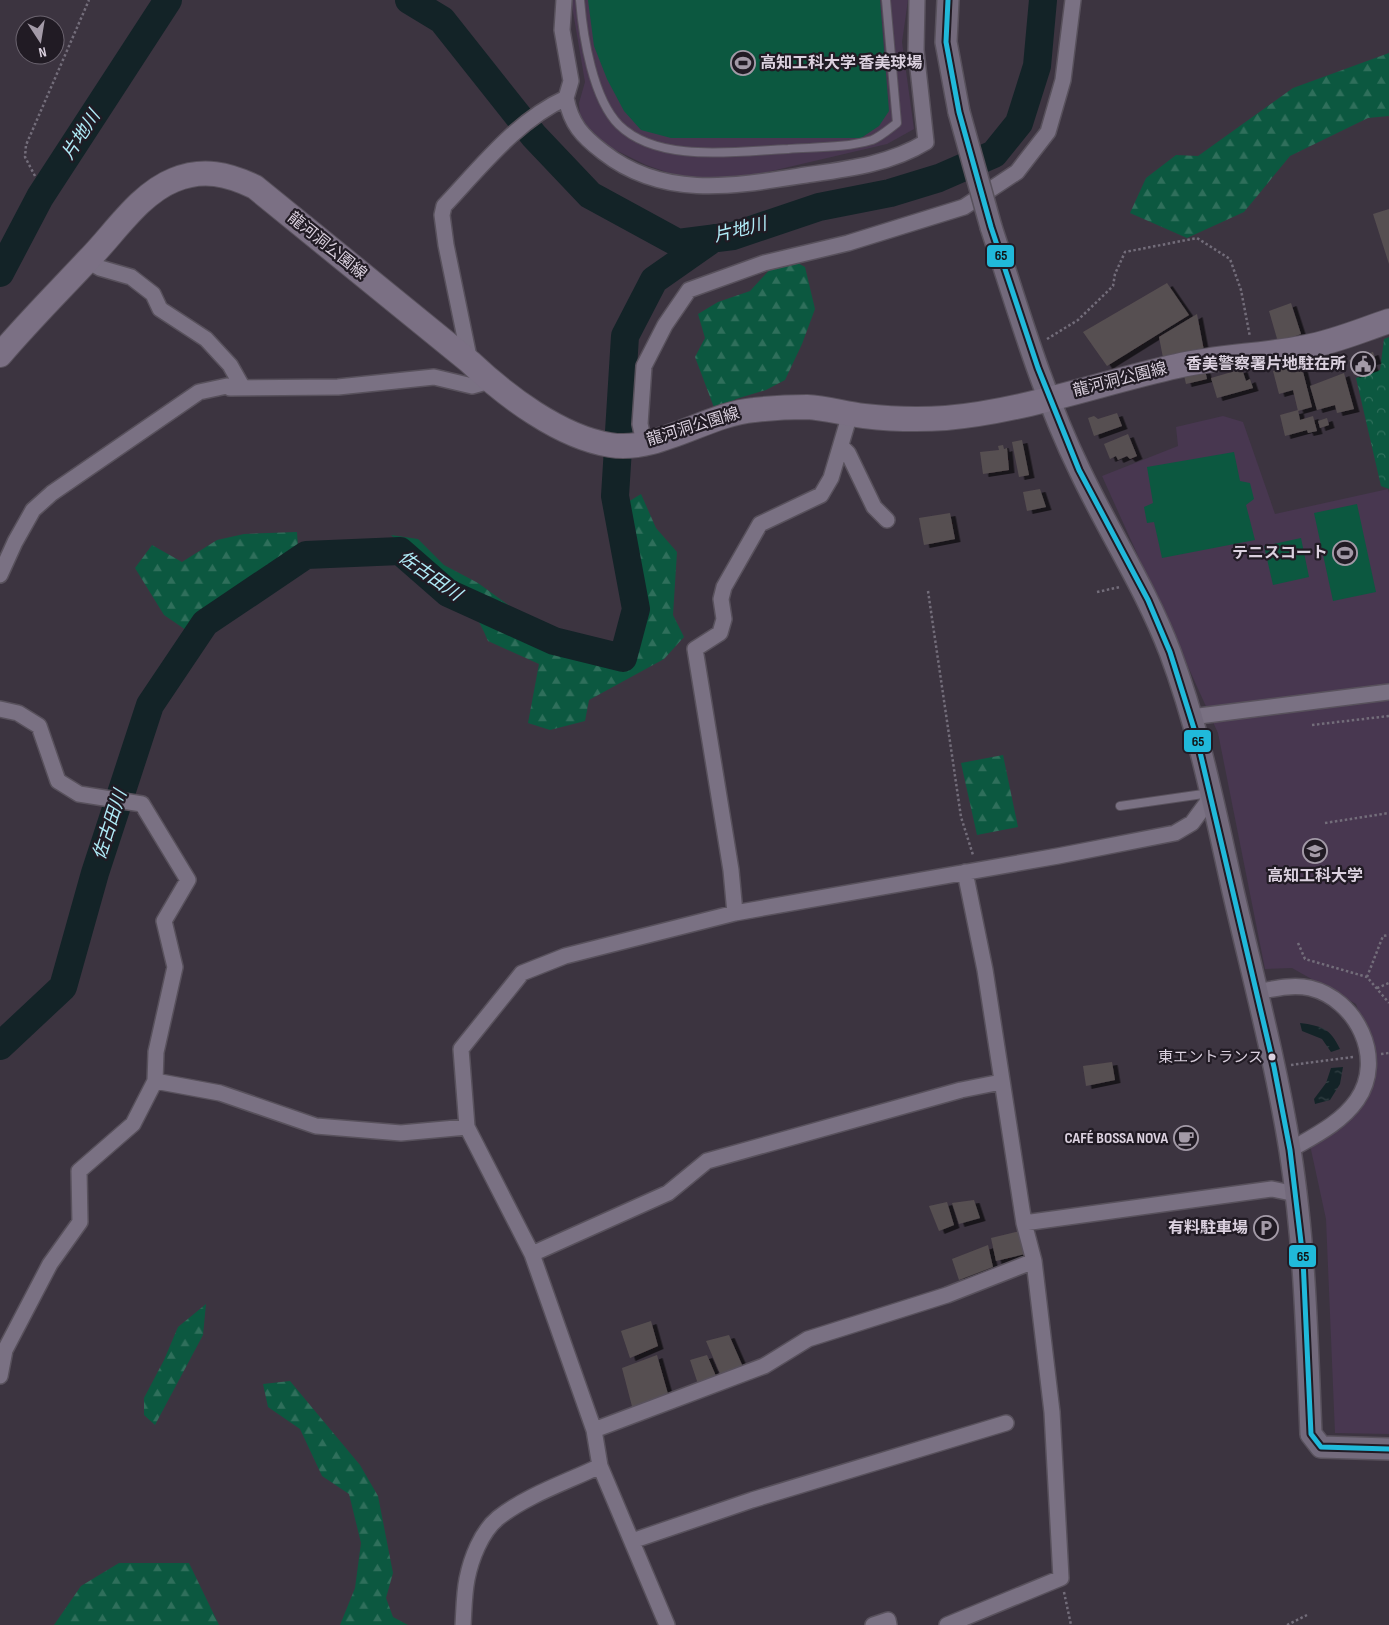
<svg xmlns="http://www.w3.org/2000/svg" width="1389" height="1625" font-family="'Sofia Sans Condensed','Noto Sans JP',sans-serif">
  <defs>
    <pattern id="forest-firs" width="22" height="20" patternUnits="userSpaceOnUse" patternTransform="scale(1.25)"><rect width="22" height="20" fill="#0c5840"/><path d="M5 1l3.5 6h-7zM16 11l3.5 6h-7z" fill="#2f6f5b"/></pattern>
    <pattern id="park-crowns" width="20" height="18" patternUnits="userSpaceOnUse" patternTransform="scale(1.25)"><rect width="20" height="18" fill="#0c5840"/><path d="M2 6a3 3 0 1 1 6 0M12 15a3 3 0 1 1 6 0" fill="none" stroke="#2f6f5b"/></pattern>
    <pattern id="water-ripples" width="26" height="14" patternUnits="userSpaceOnUse" patternTransform="scale(1.25)"><rect width="26" height="14" fill="#132327"/><path d="M2 4q2-2 4 0t4 0M15 11q2-2 4 0t4 0" fill="none" stroke="#354246"/></pattern>
    <filter id="shadow"><feDropShadow dx="5.5" dy="3" stdDeviation="0" flood-color="#0009"/></filter>
  </defs>
  <rect width="100%" height="100%" fill="#3c3440"/>
  <!-- built -->
  <path fill="#483750" d="M 571,0 L 908,0 L 902,42 L 914,129 L 887,144 L 738,179 L 692,181 L 646,165 L 603,144 L 587,130 L 580,116 L 579,103 L 585,82 Z
    M 1223,416 L 1243,422 L 1275,514 L 1388,489 L 1389,493 L 1389,1434 L 1335,1433 L 1326,1219 L 1310,1145 L 1359,1110 L 1377,1067 L 1356,1004 L 1292,968 L 1265,969 L 1218,733 L 1102,476 L 1178,446 L 1176,427 Z"/>
  <!-- forest -->
  <path fill="url(#forest-firs)" d="M 1389,53 L 1389,116 L 1368,118 L 1290,156 L 1244,212 L 1187,238 L 1130,213 L 1146,178 L 1176,155 L 1198,156 L 1293,88 Z
    M 783,255 L 805,267 L 815,309 L 802,344 L 785,380 L 766,390 L 736,399 L 715,410 L 695,357 L 705,338 L 698,314 L 718,302 L 750,291 Z
    M 641,494 L 656,528 L 677,552 L 673,615 L 684,637 L 664,659 L 589,700 L 585,721 L 550,730 L 528,723 L 539,664 L 488,641 C 469,591 428,570 391,535 L 418,539 L 444,565 L 478,583 L 511,607 L 531,626 L 569,643 L 601,652 L 626,648 C 639,605 640,559 620,519 L 628,502 Z
    M 297,532 L 298,548 L 278,572 L 235,593 L 186,630 L 164,615 L 135,568 L 152,545 L 182,562 L 217,540 L 244,534 Z
    M 1003,755 L 1018,827 L 977,835 L 961,763 Z
    M 206,1304 L 203,1335 L 155,1425 L 144,1415 L 144,1398 L 164,1360 L 178,1327 Z
    M 290,1381 L 360,1465 L 378,1496 L 393,1573 L 386,1598 L 393,1617 L 408,1625 L 340,1625 L 355,1588 L 361,1543 L 349,1494 L 322,1476 L 300,1429 L 268,1407 L 263,1384 Z
    M 119,1563 L 189,1563 L 219,1625 L 54,1625 L 81,1586 Z"/>
  <!-- park -->
  <path fill="url(#park-crowns)" d="M 1389,337 L 1389,489 L 1381,486 L 1356,378 L 1380,370 L 1384,339 Z"/>
  <!-- garden -->
  <path fill="#0c5840" d="M 588,0 L 880,0 L 889,111 L 879,126 L 861,138 L 671,138 L 641,130 L 624,111 L 607,79 L 594,46 Z
    M 1234,452 L 1240,481 L 1250,483 L 1254,499 L 1246,505 L 1255,540 L 1162,558 L 1154,522 L 1147,523 L 1144,507 L 1153,503 L 1147,467 Z
    M 1357,504 L 1376,592 L 1333,601 L 1314,513 Z
    M 1301,538 L 1309,577 L 1273,585 L 1264,546 Z"/>
  <!-- water -->
  <path fill="url(#water-ripples)" d="M 1300,1023 C 1322,1026 1330,1028 1340,1049 L 1331,1052 L 1322,1039 L 1302,1031 Z
    M 1343,1067 L 1340,1084 L 1330,1100 L 1315,1104 L 1314,1099 L 1326,1083 L 1331,1068 Z"/>
  <g fill="none" stroke-linecap="round" stroke-linejoin="round">
    <!-- river -->
    <path stroke="#132327" stroke-width="28" d="M 409,0 L 442,20 L 534,136 L 590,195 L 678,243 L 733,236 L 819,207 L 890,193 L 939,178 L 994,154 L 1019,123 L 1037,66 L 1043,0
      M 0,273 L 40,197 L 168,0
      M 0,1046 L 63,987 L 95,873 L 150,705 L 205,623 L 306,555 L 400,551 L 448,593 L 554,641 L 623,658 L 636,609 L 615,496 L 625,336 L 654,280 L 714,238"/>
  </g>
  <!-- building -->
  <path fill="#574f51" filter="url(#shadow)" d="M 1389,209 L 1389,264 L 1373,214 Z
    M 1167,283 L 1189,315 L 1107,366 L 1083,332 Z
    M 1291,303 L 1301,334 L 1278,342 L 1269,311 Z
    M 1197,314 L 1205,356 L 1164,363 L 1159,337 Z
    M 1373,352 L 1376,361 L 1371,362 L 1373,368 L 1354,375 L 1349,360 Z
    M 1301,364 L 1312,407 L 1298,411 L 1293,390 L 1279,394 L 1273,371 Z
    M 1204,366 L 1207,379 L 1186,384 L 1183,371 Z
    M 1242,369 L 1246,381 L 1250,379 L 1253,388 L 1217,398 L 1211,378 Z
    M 1344,373 L 1354,409 L 1337,413 L 1335,405 L 1317,410 L 1310,386 Z
    M 1298,410 L 1300,420 L 1313,416 L 1317,431 L 1308,433 L 1307,430 L 1285,436 L 1280,415 Z
    M 1117,413 L 1122,426 L 1094,436 L 1088,418 L 1094,416 L 1098,419 Z
    M 1327,418 L 1329,425 L 1320,428 L 1318,421 Z
    M 1128,434 L 1137,456 L 1130,459 L 1127,456 L 1118,460 L 1116,456 L 1110,459 L 1104,444 Z
    M 1022,440 L 1029,475 L 1019,477 L 1012,442 Z
    M 1003,445 L 1004,449 L 1007,448 L 1009,470 L 983,474 L 980,452 L 999,450 L 998,446 Z
    M 1040,489 L 1046,507 L 1027,511 L 1023,492 Z
    M 950,513 L 955,539 L 924,545 L 919,518 Z
    M 1112,1062 L 1115,1080 L 1086,1086 L 1083,1066 Z
    M 974,1200 L 980,1218 L 959,1224 L 952,1203 Z
    M 947,1202 L 954,1225 L 939,1231 L 929,1206 Z
    M 1020,1231 L 1025,1254 L 996,1261 L 991,1238 Z
    M 988,1245 L 993,1267 L 959,1280 L 952,1259 Z
    M 651,1321 L 658,1346 L 630,1358 L 621,1331 Z
    M 729,1335 L 743,1367 L 721,1376 L 706,1341 Z
    M 657,1355 L 670,1401 L 634,1414 L 622,1368 Z
    M 707,1355 L 716,1376 L 698,1384 L 690,1360 Z"/>
  <g fill="none" stroke-linecap="round" stroke-linejoin="round">
    <defs>
      <path id="lane" d="M 580,0 C 583,37 593,99 619,125 C 659,164 738,151 788,149 C 816,147 845,148 872,140 C 880,137 889,129 897,123 L 886,0
        M 1120,806 L 1210,793"/>
      <path id="street" d="M 566,98 C 571,124 582,136 603,152 C 664,200 736,186 806,175 C 848,169 890,164 926,142 L 916,50 L 917,0
        M 88,261 L 100,268 L 131,277 L 153,294 L 160,309 L 206,339 L 230,365 L 243,388
        M 470,362 L 446,245 L 442,215 L 444,206 C 480,168 517,120 566,98 L 571,81 L 562,30 L 564,0
        M 644,442 L 640,424 L 644,366 L 665,325 L 689,290 L 764,263 L 848,243 L 964,207 L 1017,172 L 1048,132 L 1063,80 L 1073,0
        M 842,447 L 848,453 L 874,507 L 887,520
        M 0,575 L 15,542 L 33,510 L 52,493 L 199,392 L 227,386 L 230,388 L 338,387 L 434,377 L 472,386 L 490,381
        M 0,709 L 18,713 L 39,726 L 58,781 L 79,794 L 142,804 L 188,880 L 164,921 L 175,967 L 156,1052 L 155,1081 L 133,1124 L 79,1171 L 80,1222 L 50,1264 L 5,1350 L 0,1376
        M 1191,717 L 1389,692
        M 735,913 L 731,870 L 695,649 L 720,633 L 724,619 L 721,599 L 724,587 L 760,524 L 821,495 L 831,478 L 850,414
        M 1256,992 C 1273,989 1292,984 1310,988 C 1356,999 1386,1058 1357,1100 C 1341,1123 1314,1136 1290,1150
        M 155,1081 L 220,1093 L 316,1126 L 401,1133 L 467,1127
        M 1024,1223 L 1272,1189 L 1296,1194
        M 532,1254 L 668,1193 L 707,1161 L 961,1090 L 1001,1082
        M 594,1430 L 764,1366 L 808,1339 L 947,1295 L 1034,1261
        M 632,1541 L 752,1500 L 1006,1423
        M 463,1625 C 464,1610 464,1594 467,1579 C 471,1559 481,1532 498,1518 C 527,1495 567,1482 600,1466
        M 667,1625 L 600,1466 L 594,1430 L 532,1254 L 467,1127 L 461,1049 L 522,973 L 565,956 L 735,913 L 1058,856 L 1175,833 L 1192,823 L 1206,804 L 1210,793
        M 873,1625 L 888,1620 L 889,1625
        M 947,1625 L 1061,1578 L 1052,1412 L 1034,1261 L 1024,1223 L 985,970 L 965,872"/>
      <path id="secondary" d="M 948,0 L 946,42 L 959,112
        M 991,227 C 1018,309 1042,393 1080,471 C 1109,532 1146,589 1170,652 C 1199,729 1215,811 1233,891 C 1253,977 1276,1063 1290,1150 C 1305,1244 1307,1339 1311,1434 L 1321,1447 L 1389,1449"/>
      <path id="primary" d="M 0,355 C 28,322 58,292 88,260 C 114,234 139,194 174,180 C 203,168 228,174 255,187 L 470,362 C 506,396 560,437 610,445 C 658,453 707,414 754,410 C 771,408 790,407 807,407 C 827,408 845,414 864,416 C 890,419 920,420 946,418 C 1025,411 1100,383 1177,366 C 1220,356 1263,356 1306,347 C 1334,342 1362,330 1389,321"/>
    </defs>
    <!-- lane casing -->
    <use href="#lane" stroke="#58515c" stroke-width="10"/>
    <!-- street casing -->
    <use href="#street" stroke="#58515c" stroke-width="18"/>
    <!-- secondary casing -->
    <use href="#secondary" stroke="#58515c" stroke-width="24"/>
    <!-- primary casing -->
    <use href="#primary" stroke="#58515c" stroke-width="26"/>
    <!-- path -->
    <path stroke="#736d7a" stroke-width="2.5" stroke-dasharray="2.5 2.5" stroke-linecap="butt" d="M 35,176 L 25,157 L 26,145 L 89,0
      M 1047,339 L 1078,320 L 1113,286 L 1115,274 L 1125,252 L 1197,238 L 1230,259 L 1241,290 L 1250,337
      M 928,591 L 961,817 L 973,855
      M 1097,592 L 1120,587
      M 1312,725 L 1389,716
      M 1325,823 L 1389,813
      M 1298,943 L 1305,959 L 1367,977 L 1389,1003
      M 1367,977 L 1383,936 L 1389,935
      M 1377,988 L 1389,983
      M 1381,1054 L 1389,1053
      M 1291,1065 L 1353,1057
      M 1064,1592 L 1071,1625
      M 1287,1625 L 1307,1615"/>
    <!-- lane -->
    <use href="#lane" stroke="#7a7183" stroke-width="8"/>
    <!-- street -->
    <use href="#street" stroke="#7a7183" stroke-width="15"/>
    <!-- secondary -->
    <use href="#secondary" stroke="#736a7c" stroke-width="21"/>
    <!-- primary -->
    <use href="#primary" stroke="#7b7084" stroke-width="24"/>
    <defs>
      <path id="secondary-bridge" d="M 959,112 L 991,227"/>
    </defs>
    <!-- secondary-bridge casing -->
    <use href="#secondary-bridge" stroke="#58515c" stroke-width="24" stroke-linecap="butt"/>
    <!-- secondary-bridge -->
    <use href="#secondary-bridge" stroke="#736a7c" stroke-width="21"/>
    <defs>
      <path id="bus-1" d="M 948,0 L 946,42 L 959,112 L 991,227 L 1038,368 L 1079,470 L 1148,600 L 1170,652 L 1196,735 L 1274,1067 L 1290,1150 L 1303,1259 L 1311,1434 L 1321,1447 L 1389,1449"/>
    </defs>
    <!-- bus-1 casing -->
    <use href="#bus-1" stroke="#211b24" stroke-width="9"/>
    <!-- bus-1 -->
    <use href="#bus-1" stroke="#20b9da" stroke-width="5"/>
  </g>
  <!-- icons -->
  <defs>
    <symbol id="stadium-ring" viewBox="-11 -11 22 22"><circle r="9.5" fill="#211b24" stroke="#a39aa7" stroke-width="1.5"/><path d="M0-5a6.5 5 0 1 0 0 10a6.5 5 0 1 0 0-10ZM-3.5-1.8h7v3.6h-7Z" fill="#a39aa7"/></symbol>
    <symbol id="civic-ring" viewBox="-11 -11 22 22"><circle r="9.5" fill="#211b24" stroke="#a39aa7" stroke-width="1.5"/><path d="M-.6-6.5H3V-4.5H.6V-3L4-1V1h2V6H-6V1h2V-1L-.6-3ZM-1.2 2.5V6h2.4V2.5Z" fill="#a39aa7"/></symbol>
    <symbol id="university-ring" viewBox="-11 -11 22 22"><circle r="9.5" fill="#211b24" stroke="#a39aa7" stroke-width="1.5"/><path d="M0-5L7-2L0 1L-7-2ZM-4 1L0 2.5L4 1V4Q0 6-4 4Z" fill="#a39aa7"/></symbol>
    <symbol id="cafe-ring" viewBox="-11 -11 22 22"><circle r="9.5" fill="#211b24" stroke="#a39aa7" stroke-width="1.5"/><path d="M-5.5-4.5H6V0H3Q3 3.5 0 3.5H-2.5Q-5.5 3.5-5.5 0ZM3-3.2v2h1.7v-2ZM-6 4.5H4V6H-6Z" fill="#a39aa7"/></symbol>
    <symbol id="parking-ring" viewBox="-11 -11 22 22"><circle r="9.5" fill="#211b24" stroke="#a39aa7" stroke-width="1.5"/><path d="M-3.5-5.5H1a3.5 3.5 0 0 1 0 7H-1V5.5H-3.5ZM-1-3.4V-.6H.8a1.4 1.4 0 0 0 0-2.8Z" fill="#a39aa7"/></symbol>
  </defs>
  <g fill-rule="evenodd">
    <use href="#stadium-ring" x="729" y="49" width="28" height="28"/>
    <use href="#civic-ring" x="1349" y="350" width="28" height="28"/>
    <use href="#stadium-ring" x="1331" y="539" width="28" height="28"/>
    <use href="#university-ring" x="1301" y="837" width="28" height="28"/>
    <use href="#cafe-ring" x="1172" y="1124" width="28" height="28"/>
    <use href="#parking-ring" x="1252" y="1214" width="28" height="28"/>
  </g>
  <!-- markers -->
  <circle fill="#dbd1df" stroke="#211b24" stroke-width="2" cx="1272" cy="1057" r="4.5"/>
  <g text-anchor="middle" dominant-baseline="central" stroke-width="4.5" stroke-linejoin="round" paint-order="stroke">
    <!-- bus labels -->
    <g font-size="15" fill="#dbd1df" stroke="#211b24" text-anchor="end">
      <text x="1263" y="1057">東エントランス</text>
    </g>
    <!-- poi labels -->
    <g font-size="16" font-weight="bold" fill="#dbd1df" stroke="#211b24" text-anchor="end">
      <text x="760" y="63" text-anchor="start">高知工科大学 香美球場</text>
      <text x="1346" y="364">香美警察署片地駐在所</text>
      <text x="1328" y="553">テニスコート</text>
      <text x="1315" y="876" text-anchor="middle">高知工科大学</text>
      <text x="1168" y="1138">CAFÉ BOSSA NOVA</text>
      <text x="1248" y="1228">有料駐車場</text>
    </g>
    <!-- street labels -->
    <g font-size="16" fill="#dbd1df" stroke="#211b24">
      <text transform="translate(327 246) rotate(39)">龍河洞公園線</text>
      <text transform="translate(1120 380) rotate(-14)">龍河洞公園線</text>
      <text transform="translate(693 427) rotate(-17)">龍河洞公園線</text>
    </g>
    <!-- water labels -->
    <g font-size="18" font-style="italic" fill="#afebf7" stroke="#211b24">
      <text transform="translate(81 135) rotate(-57)">片地川</text>
      <text transform="translate(740 230) rotate(-14)">片地川</text>
      <text transform="translate(430 576) rotate(35)">佐古田川</text>
      <text transform="translate(110 825) rotate(-72)">佐古田川</text>
    </g>
  </g>
  <g stroke="#211b24" stroke-width="2">
    <rect x="986" y="244" width="29" height="24" rx="5" fill="#20b9da"/>
    <rect x="1183" y="729" width="29" height="24" rx="5" fill="#20b9da"/>
    <rect x="1288" y="1244" width="29" height="24" rx="5" fill="#20b9da"/>
  </g>
  <g font-size="14" text-anchor="middle" font-weight="bold" fill="#111">
    <text x="1001" y="260">65</text>
    <text x="1198" y="746">65</text>
    <text x="1303" y="1261">65</text>
  </g>
  <!-- north arrow -->
  <g transform="translate(40 40) rotate(168)"><circle r="24" fill="#211b24" stroke="#6b646f"/>
  <path d="M0-4L9 19L0 12L-9 19Z" fill="#a39aa7"/>
  <text y="-8" font-size="14" font-weight="bold" text-anchor="middle" fill="#dbd1df">N</text>
  </g>
</svg>
